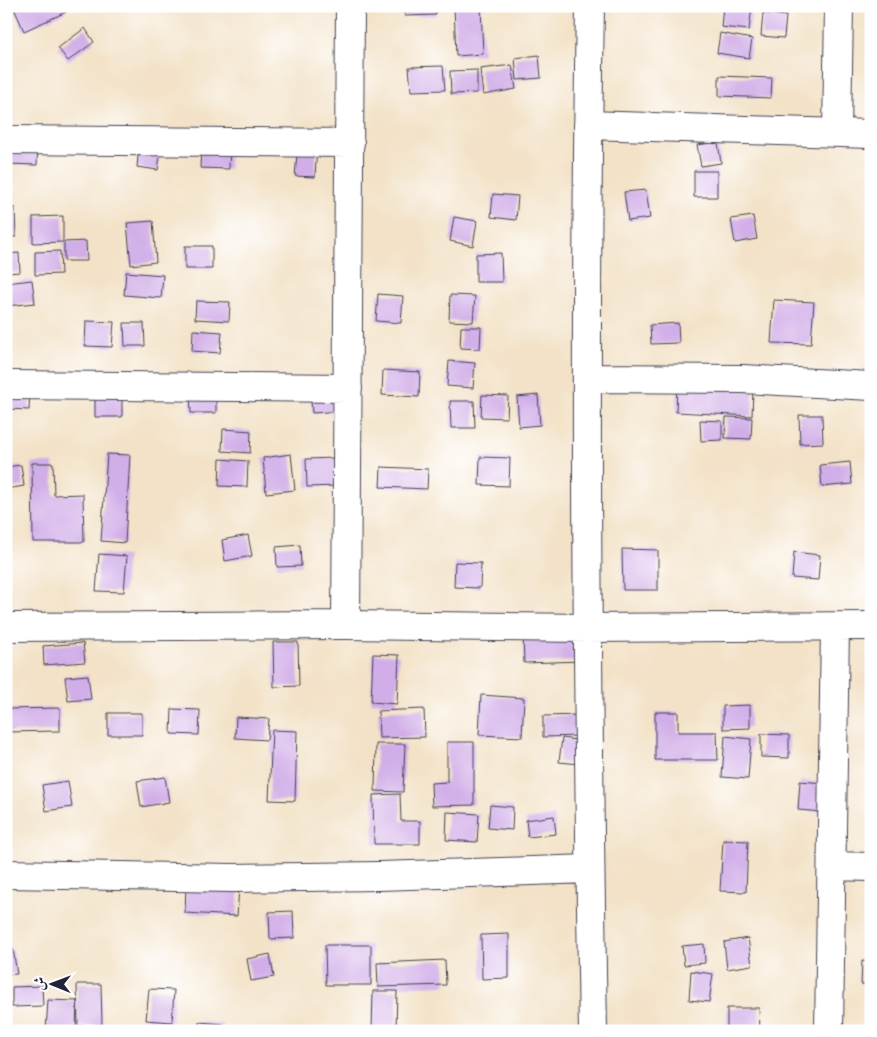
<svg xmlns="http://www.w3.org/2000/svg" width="877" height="1037" font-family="'IM FELL English',Amiri,serif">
  <rect width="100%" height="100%" fill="#fff"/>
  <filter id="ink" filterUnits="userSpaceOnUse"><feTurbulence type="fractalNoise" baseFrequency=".02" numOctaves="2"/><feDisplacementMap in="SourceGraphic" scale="10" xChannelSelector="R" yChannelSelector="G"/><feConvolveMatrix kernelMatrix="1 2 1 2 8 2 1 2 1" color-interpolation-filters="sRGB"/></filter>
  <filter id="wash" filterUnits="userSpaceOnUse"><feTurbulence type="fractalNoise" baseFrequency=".0096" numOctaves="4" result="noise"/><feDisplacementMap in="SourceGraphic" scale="20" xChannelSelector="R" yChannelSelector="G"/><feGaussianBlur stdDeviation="1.12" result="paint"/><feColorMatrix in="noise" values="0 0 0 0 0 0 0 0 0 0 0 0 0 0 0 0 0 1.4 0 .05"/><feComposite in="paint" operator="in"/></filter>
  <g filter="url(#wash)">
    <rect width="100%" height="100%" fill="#f3e2c7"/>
    <g id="blocks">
      <!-- building -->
      <path fill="#d1aee8" d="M 13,6 L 64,6 L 66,12 L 24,31 Z
        M 405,6 L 436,6 L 436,15 L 405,16 Z
        M 454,6 L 481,6 L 483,54 L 456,56 Z
        M 723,6 L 752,6 L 749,30 L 721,27 Z
        M 763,13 L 786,16 L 784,38 L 761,36 Z
        M 85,28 L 94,42 L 68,61 L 58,48 Z
        M 720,33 L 752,39 L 749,58 L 717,53 Z
        M 539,55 L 541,78 L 517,80 L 515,58 Z
        M 512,65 L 516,89 L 483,95 L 480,69 Z
        M 443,66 L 445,90 L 411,91 L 409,67 Z
        M 477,70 L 477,93 L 451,94 L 450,71 Z
        M 719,76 L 772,78 L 771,98 L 719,96 Z
        M 6,139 L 38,141 L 37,165 L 6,164 Z
        M 718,142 L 721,163 L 701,166 L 697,145 Z
        M 298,144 L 317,145 L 315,177 L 295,176 Z
        M 201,145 L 230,146 L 229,169 L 200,168 Z
        M 139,146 L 161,148 L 158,170 L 137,167 Z
        M 694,171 L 717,171 L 717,197 L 694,197 Z
        M 646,190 L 650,218 L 628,221 L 624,192 Z
        M 493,194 L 518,196 L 516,220 L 491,217 Z
        M 6,208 L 15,208 L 16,237 L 6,237 Z
        M 63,216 L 63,242 L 33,243 L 33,217 Z
        M 753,216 L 757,239 L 735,243 L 731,219 Z
        M 454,217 L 477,221 L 473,246 L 450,241 Z
        M 153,221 L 156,262 L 131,265 L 127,223 Z
        M 86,241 L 87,261 L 64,261 L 64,242 Z
        M 185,246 L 212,246 L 212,269 L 185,269 Z
        M 60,251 L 61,274 L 35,275 L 35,252 Z
        M 19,253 L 20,272 L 6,273 L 6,254 Z
        M 501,253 L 502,282 L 476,282 L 476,254 Z
        M 126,272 L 163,275 L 161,298 L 124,295 Z
        M 32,280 L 35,303 L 6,306 L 6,283 Z
        M 378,294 L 403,296 L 401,323 L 376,321 Z
        M 450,295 L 475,296 L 473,322 L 449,321 Z
        M 774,300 L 814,302 L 811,344 L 771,343 Z
        M 196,301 L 230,302 L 229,321 L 195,319 Z
        M 86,321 L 114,322 L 112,347 L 85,346 Z
        M 124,323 L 144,323 L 145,346 L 125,346 Z
        M 678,323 L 679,343 L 651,344 L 650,325 Z
        M 461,327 L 481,327 L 480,349 L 460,348 Z
        M 193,330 L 222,332 L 220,353 L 192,351 Z
        M 449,361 L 475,363 L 473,388 L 447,386 Z
        M 383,370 L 420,372 L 419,397 L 382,395 Z
        M 8,386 L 30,387 L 29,410 L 7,409 Z
        M 677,386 L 753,390 L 752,416 L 676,412 Z
        M 340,387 L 341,411 L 312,413 L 310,389 Z
        M 122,393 L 122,417 L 95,417 L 95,394 Z
        M 190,394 L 216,394 L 216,413 L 191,413 Z
        M 482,395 L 508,396 L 507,418 L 481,417 Z
        M 538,395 L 540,425 L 519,427 L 517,397 Z
        M 450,401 L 474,401 L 475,428 L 451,428 Z
        M 799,415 L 822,415 L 823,443 L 800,444 Z
        M 726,417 L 752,418 L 751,439 L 725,438 Z
        M 700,420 L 722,421 L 722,440 L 701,441 Z
        M 223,429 L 251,431 L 250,453 L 222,451 Z
        M 107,454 L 130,455 L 125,543 L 101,541 Z
        M 291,454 L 295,490 L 266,493 L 263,458 Z
        M 480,457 L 510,458 L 509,486 L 479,485 Z
        M 336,458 L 337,486 L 307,487 L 306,459 Z
        M 220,459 L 248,461 L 247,487 L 219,486 Z
        M 850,462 L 852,484 L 822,487 L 820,465 Z
        M 32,463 L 53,463 L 54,495 L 83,494 L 84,542 L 33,542 Z
        M 21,465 L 24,486 L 6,489 L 6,467 Z
        M 381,467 L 428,469 L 427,489 L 380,487 Z
        M 248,535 L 252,556 L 225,561 L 222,540 Z
        M 300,545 L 301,566 L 277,567 L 276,547 Z
        M 622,549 L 658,550 L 658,590 L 623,590 Z
        M 794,552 L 820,555 L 818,580 L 792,578 Z
        M 99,554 L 127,556 L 124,592 L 96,591 Z
        M 455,562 L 481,563 L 480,588 L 454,587 Z
        M 580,632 L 582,661 L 524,663 L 523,634 Z
        M 273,642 L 298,642 L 299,686 L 274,687 Z
        M 83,643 L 85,662 L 44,665 L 43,646 Z
        M 373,654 L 399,655 L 397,704 L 371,702 Z
        M 88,675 L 91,699 L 68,701 L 65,677 Z
        M 481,695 L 524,698 L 522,737 L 479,735 Z
        M 750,705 L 750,728 L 723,729 L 723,706 Z
        M 60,708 L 60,731 L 6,732 L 6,709 Z
        M 172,709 L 200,710 L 199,735 L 171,734 Z
        M 424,709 L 425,737 L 379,738 L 378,711 Z
        M 655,712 L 678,712 L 678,732 L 717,732 L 718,760 L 655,760 Z
        M 108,713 L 142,713 L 142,735 L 108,735 Z
        M 579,715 L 580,736 L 543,737 L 543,716 Z
        M 236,717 L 269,719 L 267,740 L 235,738 Z
        M 272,730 L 297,731 L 295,801 L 269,800 Z
        M 761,734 L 789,735 L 789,758 L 761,757 Z
        M 725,736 L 751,739 L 748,779 L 722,777 Z
        M 562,738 L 583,741 L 580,764 L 559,762 Z
        M 447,742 L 474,742 L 474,805 L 432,806 L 431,783 L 447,782 Z
        M 376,744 L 405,744 L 403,792 L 375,791 Z
        M 165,777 L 169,802 L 141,807 L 137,781 Z
        M 68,781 L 72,807 L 46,811 L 42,785 Z
        M 800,781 L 824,783 L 822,812 L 798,810 Z
        M 400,794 L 401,821 L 420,821 L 420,844 L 374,844 L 373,795 Z
        M 490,805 L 513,807 L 512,830 L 488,828 Z
        M 447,812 L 479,814 L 477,842 L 446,840 Z
        M 554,816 L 556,834 L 528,837 L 526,820 Z
        M 723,840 L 748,841 L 746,892 L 720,891 Z
        M 186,884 L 239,887 L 237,916 L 185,913 Z
        M 293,911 L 294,938 L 270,939 L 269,912 Z
        M 509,934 L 509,978 L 482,979 L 481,935 Z
        M 748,938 L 752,965 L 727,969 L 724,942 Z
        M 704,944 L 705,963 L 684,965 L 682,946 Z
        M 325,945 L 371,945 L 371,985 L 326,985 Z
        M 13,949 L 17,974 L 6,975 L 6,950 Z
        M 270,954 L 274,977 L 251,981 L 247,959 Z
        M 445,960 L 446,985 L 378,987 L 377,963 Z
        M 862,961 L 871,962 L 871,985 L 861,984 Z
        M 691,971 L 713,974 L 709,1002 L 689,1000 Z
        M 77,984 L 101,984 L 102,1025 L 78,1026 Z
        M 42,986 L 43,1006 L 12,1007 L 12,987 Z
        M 149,989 L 174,990 L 172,1022 L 146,1020 Z
        M 373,991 L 397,991 L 396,1031 L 372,1031 Z
        M 48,1000 L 77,1001 L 76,1031 L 46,1031 Z
        M 727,1008 L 759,1008 L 760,1030 L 727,1031 Z
        M 199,1022 L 223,1024 L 223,1031 L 199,1031 Z"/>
    </g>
  </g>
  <g filter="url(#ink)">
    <use href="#blocks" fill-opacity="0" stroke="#413f50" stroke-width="1"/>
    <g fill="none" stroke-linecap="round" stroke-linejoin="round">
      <defs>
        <path id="minor" d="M 590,6 C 584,348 587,689 593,1031
          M 588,125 L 871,134
          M 837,132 L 839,6
          M 6,140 L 350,143
          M 587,378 L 743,379 L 871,386
          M 6,385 L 348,388
          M 346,625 L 350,6
          M 6,627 L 346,625 L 586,628 L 871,626
          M 832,866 L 871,867
          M 6,874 L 233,878 L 380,876 L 590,869
          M 829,1031 L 835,627"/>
      </defs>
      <!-- minor casing -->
      <use href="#minor" stroke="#413f50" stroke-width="30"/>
      <!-- minor -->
      <use href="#minor" stroke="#fff" stroke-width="28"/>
    </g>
  </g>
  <!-- margin -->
  <rect width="877" height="1037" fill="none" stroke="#fff" stroke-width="25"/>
  <!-- north arrow -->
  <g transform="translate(52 984) rotate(271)" stroke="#ffffff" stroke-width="4" paint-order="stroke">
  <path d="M0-4L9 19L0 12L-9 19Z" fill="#22223b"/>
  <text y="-8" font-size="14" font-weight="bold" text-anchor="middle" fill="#22223b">ش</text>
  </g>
</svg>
